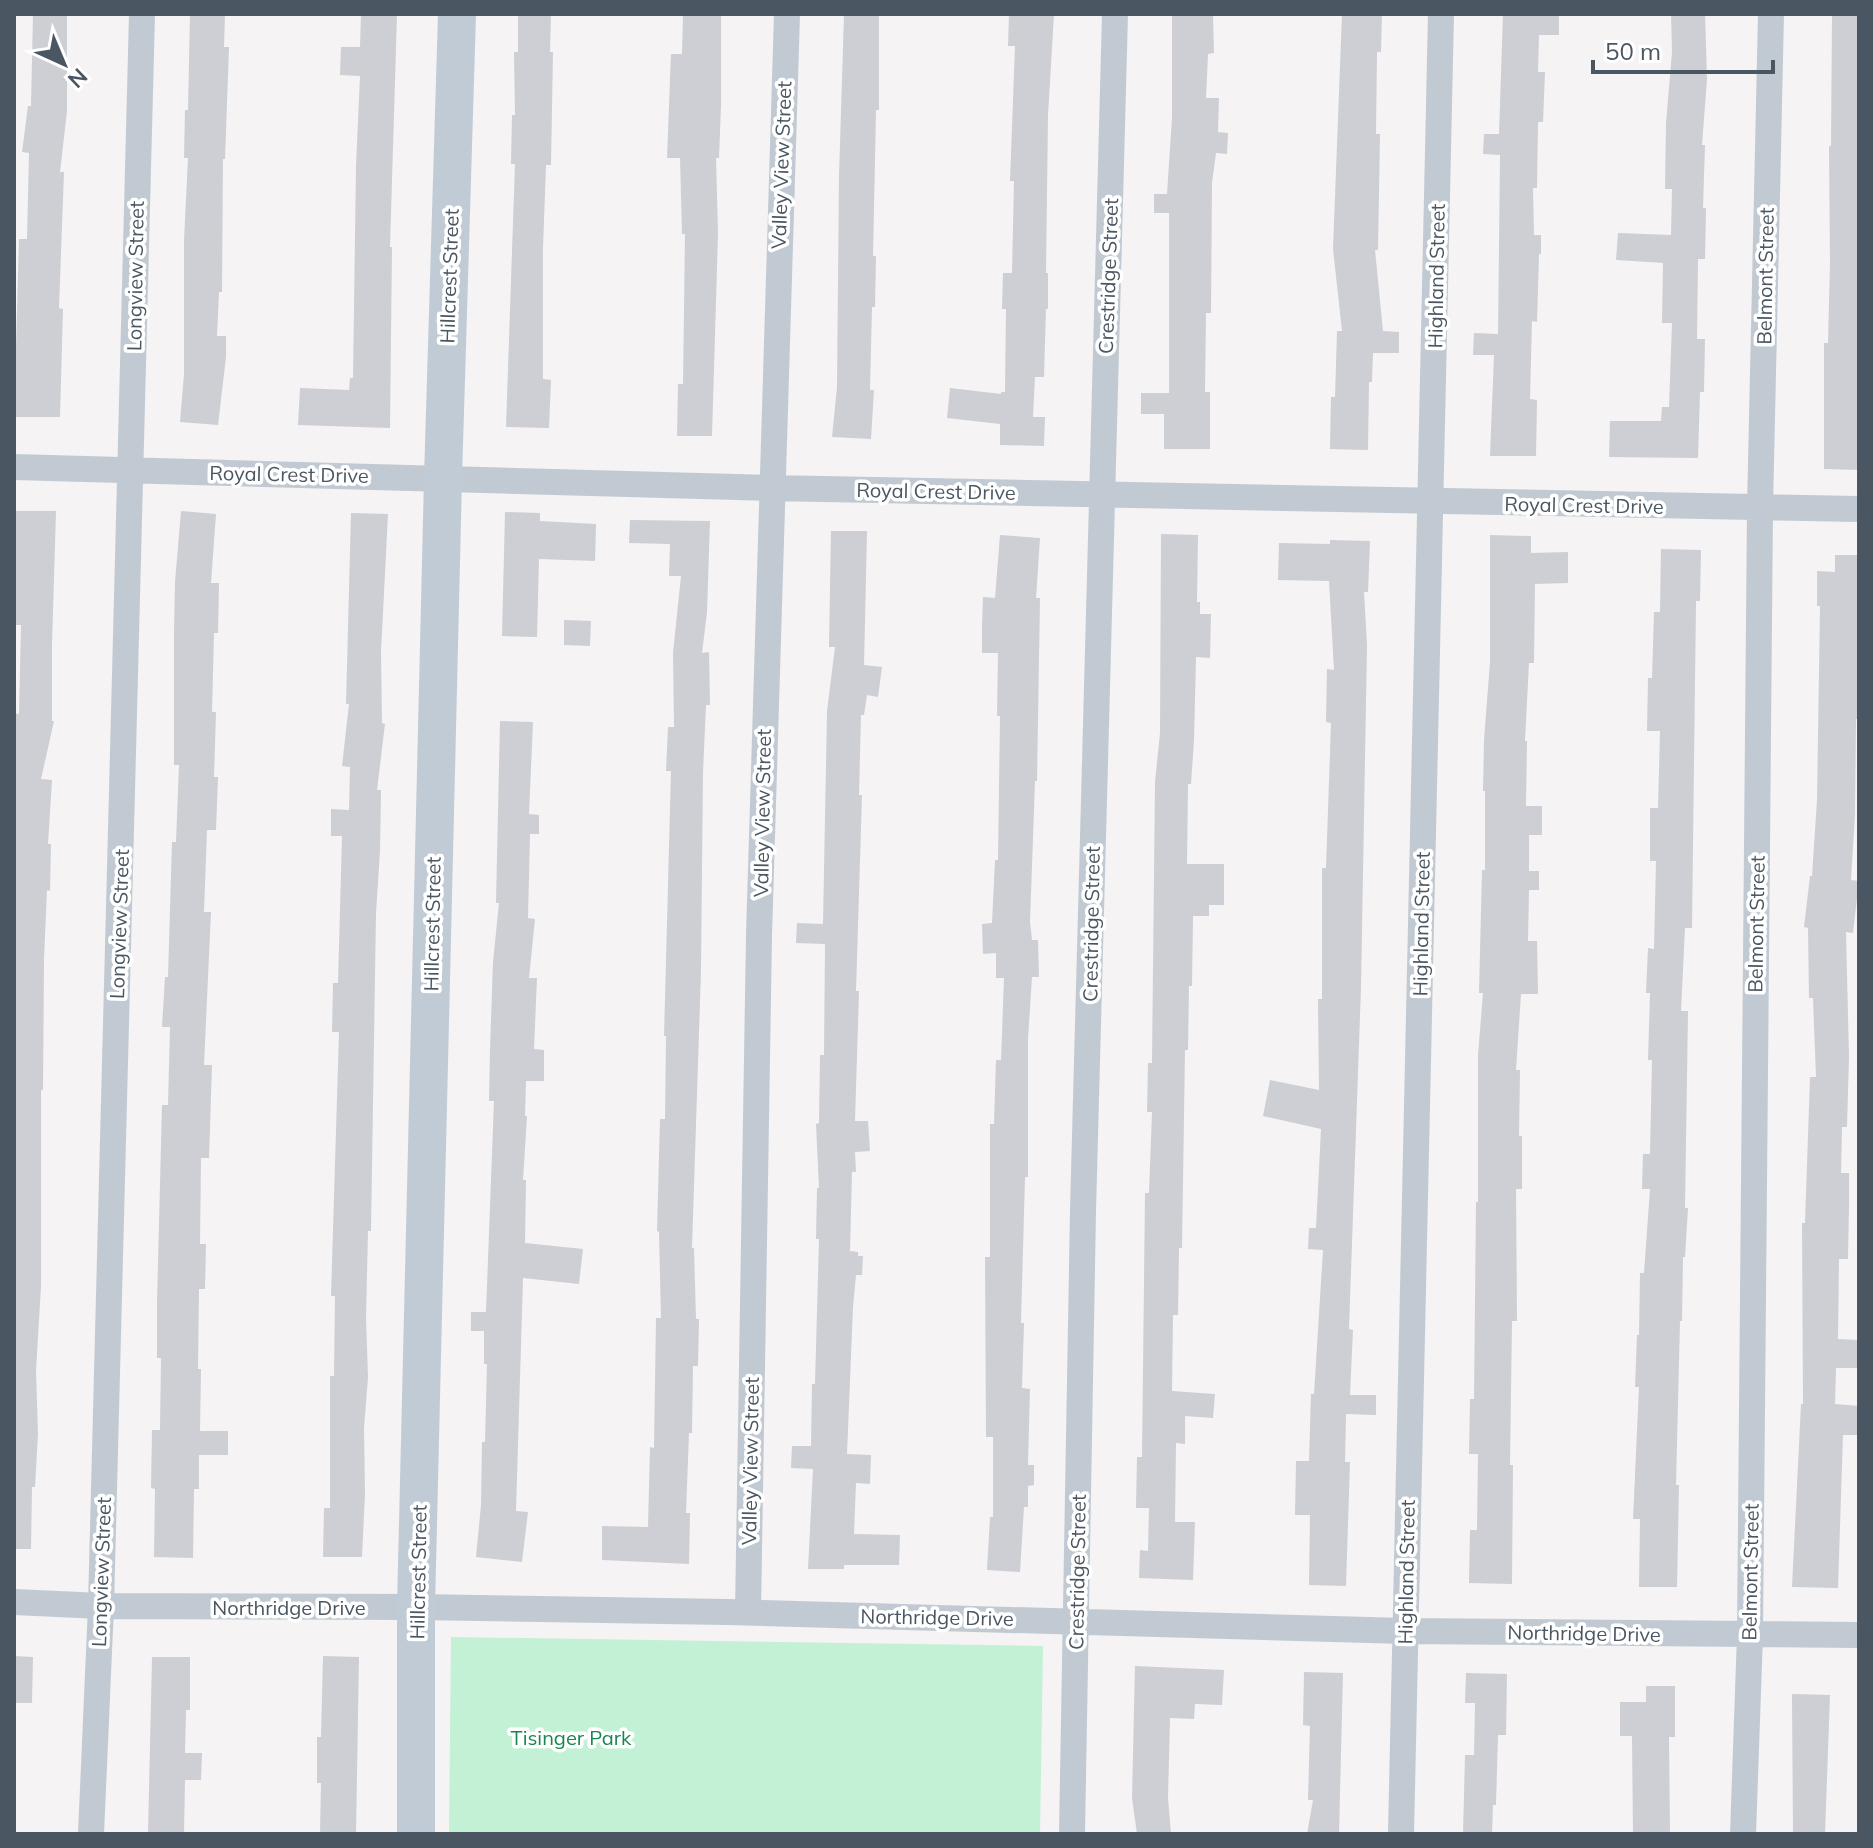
<svg xmlns="http://www.w3.org/2000/svg" width="1873" height="1848" font-family="Mulish,sans-serif">
  <rect width="100%" height="100%" fill="#f5f3f3"/>
  <!-- green -->
  <path fill="#c3f1d5" d="M 451,1637 L 1043,1646 L 1040,1834 L 449,1834 Z"/>
  <!-- building -->
  <path fill="#cdcfd5" d="M 33,14 L 67,14 L 67,111 L 60,172 L 64,172 L 59,308 L 63,309 L 60,417 L 14,417 L 19,239 L 27,239 L 29,153 L 22,152 L 28,106 L 31,106 Z
    M 190,14 L 225,14 L 224,47 L 229,47 L 225,159 L 223,159 L 222,292 L 219,292 L 217,336 L 226,336 L 226,357 L 218,425 L 180,422 L 184,374 L 184,240 L 188,158 L 184,158 L 185,110 L 188,110 Z
    M 361,14 L 397,14 L 390,247 L 392,247 L 390,428 L 298,425 L 300,388 L 349,390 L 350,378 L 353,378 L 356,166 L 360,76 L 340,75 L 341,47 L 360,47 Z
    M 518,14 L 551,14 L 550,52 L 553,52 L 551,165 L 546,165 L 543,248 L 543,379 L 551,380 L 549,428 L 506,427 L 515,164 L 511,164 L 512,115 L 515,115 L 514,52 L 518,52 Z
    M 683,14 L 721,14 L 721,105 L 719,158 L 716,158 L 718,233 L 712,436 L 677,436 L 678,384 L 683,384 L 685,234 L 682,234 L 680,158 L 667,158 L 671,54 L 682,54 Z
    M 844,14 L 879,14 L 879,110 L 876,110 L 873,256 L 876,256 L 875,307 L 872,307 L 870,390 L 874,390 L 871,439 L 832,437 L 837,387 L 839,176 Z
    M 1009,14 L 1054,14 L 1048,115 L 1046,273 L 1048,273 L 1048,309 L 1046,309 L 1044,377 L 1035,377 L 1033,417 L 1045,417 L 1044,446 L 1000,445 L 1000,424 L 947,418 L 950,388 L 1001,394 L 1001,392 L 1005,392 L 1006,309 L 1002,309 L 1003,273 L 1012,273 L 1014,181 L 1010,181 L 1015,46 L 1008,46 Z
    M 1172,14 L 1213,14 L 1214,53 L 1208,54 L 1206,98 L 1219,98 L 1218,132 L 1228,133 L 1227,154 L 1216,153 L 1212,183 L 1211,313 L 1206,313 L 1205,392 L 1210,392 L 1210,449 L 1164,449 L 1164,414 L 1141,414 L 1141,393 L 1169,393 L 1169,213 L 1154,213 L 1154,194 L 1167,194 L 1172,118 Z
    M 1342,14 L 1382,14 L 1381,52 L 1377,52 L 1376,134 L 1380,134 L 1378,250 L 1375,250 L 1383,331 L 1399,332 L 1399,353 L 1373,353 L 1372,382 L 1369,382 L 1368,450 L 1330,449 L 1331,397 L 1335,397 L 1337,331 L 1342,331 L 1333,249 Z
    M 1503,14 L 1559,14 L 1559,35 L 1539,35 L 1538,72 L 1545,72 L 1543,122 L 1538,122 L 1537,188 L 1533,188 L 1534,235 L 1541,235 L 1541,254 L 1539,254 L 1537,322 L 1532,321 L 1530,399 L 1537,400 L 1536,456 L 1490,456 L 1494,355 L 1473,355 L 1474,333 L 1498,334 L 1500,155 L 1483,154 L 1484,134 L 1499,134 Z
    M 1671,14 L 1705,14 L 1707,79 L 1702,145 L 1705,145 L 1703,208 L 1706,208 L 1705,259 L 1698,259 L 1697,339 L 1705,339 L 1704,392 L 1700,392 L 1698,458 L 1609,457 L 1610,421 L 1661,421 L 1662,407 L 1669,407 L 1672,323 L 1662,323 L 1663,263 L 1616,260 L 1618,233 L 1671,235 L 1672,189 L 1665,189 L 1666,123 L 1672,52 Z
    M 1832,14 L 1859,14 L 1859,470 L 1824,469 L 1824,343 L 1828,343 L 1830,263 L 1829,146 L 1831,146 Z
    M 14,511 L 56,511 L 52,644 L 52,721 L 54,721 L 41,779 L 52,780 L 48,844 L 51,844 L 50,891 L 47,890 L 44,959 L 43,1090 L 41,1090 L 41,1286 L 36,1371 L 38,1434 L 35,1487 L 32,1487 L 31,1549 L 14,1549 L 14,713 L 19,714 L 21,625 L 14,625 Z
    M 181,511 L 216,514 L 211,583 L 219,583 L 218,633 L 214,633 L 212,712 L 216,712 L 214,777 L 218,777 L 216,830 L 207,830 L 204,912 L 211,912 L 204,1065 L 212,1065 L 209,1158 L 201,1158 L 200,1244 L 206,1244 L 205,1289 L 199,1289 L 198,1369 L 201,1369 L 200,1431 L 228,1431 L 228,1455 L 199,1455 L 199,1489 L 194,1489 L 193,1558 L 154,1557 L 155,1489 L 151,1488 L 152,1430 L 160,1430 L 161,1358 L 157,1358 L 157,1303 L 162,1105 L 168,1105 L 170,1027 L 162,1027 L 165,977 L 168,977 L 172,842 L 176,842 L 179,765 L 174,765 L 174,633 L 175,582 Z
    M 505,512 L 540,513 L 540,521 L 596,524 L 595,561 L 539,559 L 537,637 L 502,636 Z
    M 351,513 L 388,514 L 381,652 L 382,723 L 385,724 L 377,790 L 381,790 L 380,851 L 376,913 L 371,1231 L 368,1231 L 366,1319 L 368,1377 L 364,1428 L 365,1493 L 362,1557 L 323,1557 L 324,1508 L 330,1508 L 330,1376 L 334,1376 L 335,1296 L 331,1296 L 339,1032 L 332,1032 L 333,983 L 338,983 L 342,836 L 331,836 L 331,809 L 349,810 L 350,767 L 342,766 L 349,704 L 346,704 Z
    M 630,520 L 710,521 L 707,612 L 702,653 L 709,652 L 710,705 L 706,705 L 703,772 L 701,970 L 692,1248 L 694,1248 L 696,1319 L 699,1319 L 698,1366 L 693,1366 L 692,1433 L 689,1433 L 686,1513 L 690,1513 L 689,1564 L 602,1560 L 602,1526 L 648,1527 L 650,1447 L 654,1448 L 656,1318 L 661,1318 L 659,1232 L 657,1231 L 660,1119 L 665,1119 L 666,1036 L 664,1036 L 671,771 L 666,771 L 668,727 L 674,727 L 673,653 L 681,576 L 669,576 L 670,544 L 629,543 Z
    M 831,531 L 867,531 L 864,665 L 882,667 L 878,697 L 867,695 L 864,715 L 861,715 L 859,795 L 862,795 L 856,991 L 859,991 L 855,1121 L 868,1121 L 870,1151 L 855,1152 L 856,1172 L 852,1172 L 850,1251 L 858,1252 L 858,1256 L 863,1256 L 862,1275 L 856,1275 L 853,1307 L 847,1454 L 871,1455 L 870,1484 L 856,1483 L 854,1534 L 900,1535 L 899,1565 L 844,1565 L 844,1569 L 808,1569 L 813,1469 L 791,1468 L 792,1446 L 811,1446 L 812,1384 L 815,1384 L 819,1239 L 816,1239 L 817,1188 L 819,1188 L 816,1124 L 819,1123 L 820,1055 L 824,1055 L 825,944 L 796,943 L 797,923 L 823,924 L 827,711 L 835,647 L 829,647 Z
    M 1161,534 L 1198,535 L 1197,602 L 1200,602 L 1200,614 L 1211,614 L 1210,658 L 1196,657 L 1194,740 L 1191,784 L 1188,784 L 1187,864 L 1224,864 L 1224,905 L 1209,905 L 1209,916 L 1193,916 L 1192,986 L 1189,986 L 1188,1050 L 1185,1050 L 1182,1248 L 1179,1248 L 1178,1315 L 1173,1315 L 1172,1391 L 1215,1394 L 1213,1418 L 1185,1416 L 1185,1444 L 1176,1443 L 1175,1522 L 1195,1522 L 1193,1580 L 1139,1578 L 1140,1550 L 1148,1551 L 1149,1508 L 1136,1508 L 1137,1457 L 1142,1457 L 1145,1193 L 1149,1193 L 1152,1112 L 1147,1112 L 1148,1063 L 1152,1063 L 1155,782 L 1160,733 Z
    M 1000,535 L 1040,538 L 1036,598 L 1040,598 L 1037,781 L 1035,781 L 1030,922 L 1032,940 L 1038,940 L 1039,977 L 1032,977 L 1028,1039 L 1028,1177 L 1025,1177 L 1021,1323 L 1024,1323 L 1022,1388 L 1030,1389 L 1028,1465 L 1034,1465 L 1034,1485 L 1028,1486 L 1028,1507 L 1024,1507 L 1020,1572 L 987,1570 L 990,1517 L 993,1517 L 993,1437 L 986,1437 L 985,1257 L 990,1257 L 990,1124 L 994,1124 L 996,1060 L 1001,1060 L 1004,978 L 996,978 L 996,953 L 983,954 L 982,924 L 992,923 L 995,860 L 998,860 L 1000,716 L 997,716 L 998,653 L 982,653 L 982,626 L 983,597 L 995,598 Z
    M 1490,535 L 1531,536 L 1531,553 L 1568,552 L 1568,583 L 1535,584 L 1534,663 L 1529,663 L 1525,741 L 1527,741 L 1526,806 L 1542,806 L 1542,835 L 1529,835 L 1529,871 L 1539,871 L 1539,890 L 1529,890 L 1528,941 L 1537,941 L 1538,994 L 1521,994 L 1516,1070 L 1520,1070 L 1519,1136 L 1522,1136 L 1522,1189 L 1516,1189 L 1517,1321 L 1512,1321 L 1510,1465 L 1513,1465 L 1512,1584 L 1469,1583 L 1470,1530 L 1477,1530 L 1478,1454 L 1469,1454 L 1470,1399 L 1474,1399 L 1476,1202 L 1478,1202 L 1478,1055 L 1483,993 L 1479,993 L 1482,870 L 1485,870 L 1485,791 L 1483,791 L 1484,740 L 1490,662 Z
    M 1330,540 L 1370,541 L 1368,592 L 1364,592 L 1367,645 L 1361,987 L 1349,1329 L 1353,1330 L 1350,1395 L 1376,1395 L 1376,1415 L 1346,1414 L 1345,1462 L 1350,1462 L 1346,1586 L 1309,1585 L 1310,1515 L 1295,1515 L 1296,1461 L 1309,1461 L 1311,1394 L 1314,1394 L 1323,1250 L 1308,1249 L 1309,1228 L 1316,1228 L 1321,1129 L 1263,1116 L 1270,1080 L 1319,1090 L 1318,999 L 1322,999 L 1322,868 L 1326,868 L 1331,723 L 1326,722 L 1327,669 L 1334,670 L 1329,581 L 1278,580 L 1279,543 L 1330,544 Z
    M 1661,549 L 1701,550 L 1700,601 L 1696,601 L 1692,928 L 1685,928 L 1681,1011 L 1688,1011 L 1685,1208 L 1688,1208 L 1685,1257 L 1683,1257 L 1682,1321 L 1680,1321 L 1676,1485 L 1679,1485 L 1677,1587 L 1639,1587 L 1640,1519 L 1633,1519 L 1639,1387 L 1635,1387 L 1637,1335 L 1639,1335 L 1640,1273 L 1644,1273 L 1650,1189 L 1642,1189 L 1643,1154 L 1650,1154 L 1652,1060 L 1648,1060 L 1650,993 L 1646,993 L 1648,948 L 1654,949 L 1656,861 L 1650,861 L 1650,808 L 1658,808 L 1660,731 L 1647,731 L 1648,678 L 1652,678 L 1654,612 L 1660,612 Z
    M 1835,555 L 1859,555 L 1859,719 L 1856,719 L 1855,815 L 1851,880 L 1859,881 L 1853,933 L 1846,932 L 1849,1057 L 1847,1127 L 1842,1127 L 1841,1173 L 1849,1173 L 1849,1207 L 1848,1259 L 1839,1259 L 1838,1339 L 1859,1340 L 1859,1368 L 1836,1368 L 1835,1404 L 1859,1406 L 1859,1435 L 1843,1435 L 1838,1588 L 1792,1587 L 1801,1404 L 1803,1404 L 1802,1223 L 1805,1223 L 1810,1077 L 1816,1077 L 1813,998 L 1809,998 L 1808,928 L 1804,927 L 1810,876 L 1812,876 L 1817,800 L 1820,606 L 1817,606 L 1817,571 L 1835,572 Z
    M 564,620 L 591,621 L 590,646 L 564,645 Z
    M 500,721 L 533,722 L 529,814 L 539,815 L 539,834 L 530,834 L 528,918 L 535,919 L 529,978 L 537,978 L 534,1049 L 544,1050 L 544,1081 L 526,1081 L 525,1116 L 527,1116 L 523,1180 L 526,1180 L 525,1243 L 583,1249 L 579,1284 L 523,1278 L 516,1511 L 528,1512 L 522,1562 L 476,1557 L 481,1505 L 482,1442 L 485,1442 L 487,1364 L 484,1364 L 484,1331 L 471,1331 L 471,1312 L 486,1312 L 494,1101 L 489,1101 L 490,1049 L 493,962 L 499,903 L 496,903 Z
    M 14,1656 L 33,1657 L 32,1703 L 14,1703 Z
    M 323,1656 L 359,1657 L 356,1834 L 320,1834 L 321,1783 L 317,1783 L 317,1737 L 321,1737 Z
    M 152,1657 L 190,1657 L 190,1710 L 186,1710 L 185,1753 L 202,1753 L 201,1780 L 185,1780 L 184,1834 L 148,1834 Z
    M 1135,1666 L 1224,1670 L 1222,1705 L 1195,1704 L 1194,1719 L 1170,1718 L 1168,1798 L 1171,1834 L 1137,1834 L 1132,1798 Z
    M 1304,1672 L 1343,1673 L 1339,1834 L 1307,1834 L 1313,1800 L 1308,1800 L 1310,1726 L 1303,1725 Z
    M 1466,1673 L 1507,1674 L 1506,1735 L 1498,1735 L 1496,1805 L 1493,1805 L 1492,1834 L 1463,1834 L 1465,1755 L 1474,1755 L 1475,1703 L 1465,1703 Z
    M 1646,1686 L 1675,1686 L 1675,1737 L 1669,1737 L 1670,1834 L 1633,1834 L 1632,1736 L 1620,1736 L 1620,1702 L 1646,1702 Z
    M 1792,1694 L 1830,1695 L 1825,1834 L 1793,1834 Z"/>
  <g fill="none" stroke-linecap="round" stroke-linejoin="round">
    <!-- street -->
    <path stroke="#c1cad2" stroke-width="26" d="M 14,467 L 771,488 L 1859,509
      M 14,1602 L 101,1606 L 416,1607 L 727,1612 L 1405,1631 L 1859,1635
      M 748,1612 L 759,935 L 787,14
      M 91,1834 L 101,1606 L 142,14
      M 1072,1834 L 1083,1211 L 1115,14
      M 1401,1834 L 1441,14
      M 1743,1834 L 1750,1635 L 1760,508 L 1771,14"/>
    <!-- secondary -->
    <path stroke="#c1cbd6" stroke-width="38" d="M 416,1834 L 416,1607 L 443,478 L 457,14"/>
  </g>
  <g text-anchor="middle" dominant-baseline="central" stroke-width="7" stroke-linejoin="round" paint-order="stroke">
    <!-- street labels -->
    <g font-size="20" fill="#4a5661" stroke="#fff">
      <text transform="translate(781 165) rotate(-88)">Valley View Street</text>
      <text transform="translate(135 276) rotate(-89)">Longview Street</text>
      <text transform="translate(449 276) rotate(-88)">Hillcrest Street</text>
      <text transform="translate(1108 276) rotate(-88)">Crestridge Street</text>
      <text transform="translate(1436 276) rotate(-89)">Highland Street</text>
      <text transform="translate(1765 276) rotate(-89)">Belmont Street</text>
      <text transform="translate(289 474) rotate(1)">Royal Crest Drive</text>
      <text transform="translate(936 491) rotate(1)">Royal Crest Drive</text>
      <text transform="translate(1584 505) rotate(1)">Royal Crest Drive</text>
      <text transform="translate(762 813) rotate(-89)">Valley View Street</text>
      <text transform="translate(119 924) rotate(-88)">Longview Street</text>
      <text transform="translate(432 924) rotate(-89)">Hillcrest Street</text>
      <text transform="translate(1091 924) rotate(-89)">Crestridge Street</text>
      <text transform="translate(1421 924) rotate(-89)">Highland Street</text>
      <text transform="translate(1756 924) rotate(-89)">Belmont Street</text>
      <text transform="translate(750 1461) rotate(-89)">Valley View Street</text>
      <text transform="translate(101 1572) rotate(-88)">Longview Street</text>
      <text transform="translate(418 1572) rotate(-89)">Hillcrest Street</text>
      <text transform="translate(1077 1572) rotate(-89)">Crestridge Street</text>
      <text transform="translate(1406 1572) rotate(-89)">Highland Street</text>
      <text transform="translate(1750 1572) rotate(-89)">Belmont Street</text>
      <text x="289" y="1607">Northridge Drive</text>
      <text transform="translate(937 1617) rotate(1)">Northridge Drive</text>
      <text transform="translate(1584 1633) rotate(1)">Northridge Drive</text>
    </g>
    <!-- park labels -->
    <g font-size="20" fill="#17864f" stroke="#fff">
      <text x="571" y="1737">Tisinger Park</text>
    </g>
  </g>
  <!-- border -->
  <rect width="1873" height="1848" fill="none" stroke="#4a5661" stroke-width="32"/>
  <!-- north arrow -->
  <g transform="translate(64 64) rotate(136)" stroke="#ffffff" stroke-width="6" paint-order="stroke">
  <path d="M0-6L14 30L0 20L-14 30Z" fill="#4a5661"/>
  <text y="-12" font-size="22" font-weight="bold" text-anchor="middle" fill="#4a5661">N</text>
  </g>
  <!-- scale -->
  <path d="M1593 60v12h180v-12" fill="none" stroke="#4a5661" stroke-width="4"/>
  <text x="1605" y="60" font-size="24" fill="#4a5661" stroke="#ffffff" stroke-width="6" paint-order="stroke">50 m</text>
</svg>
